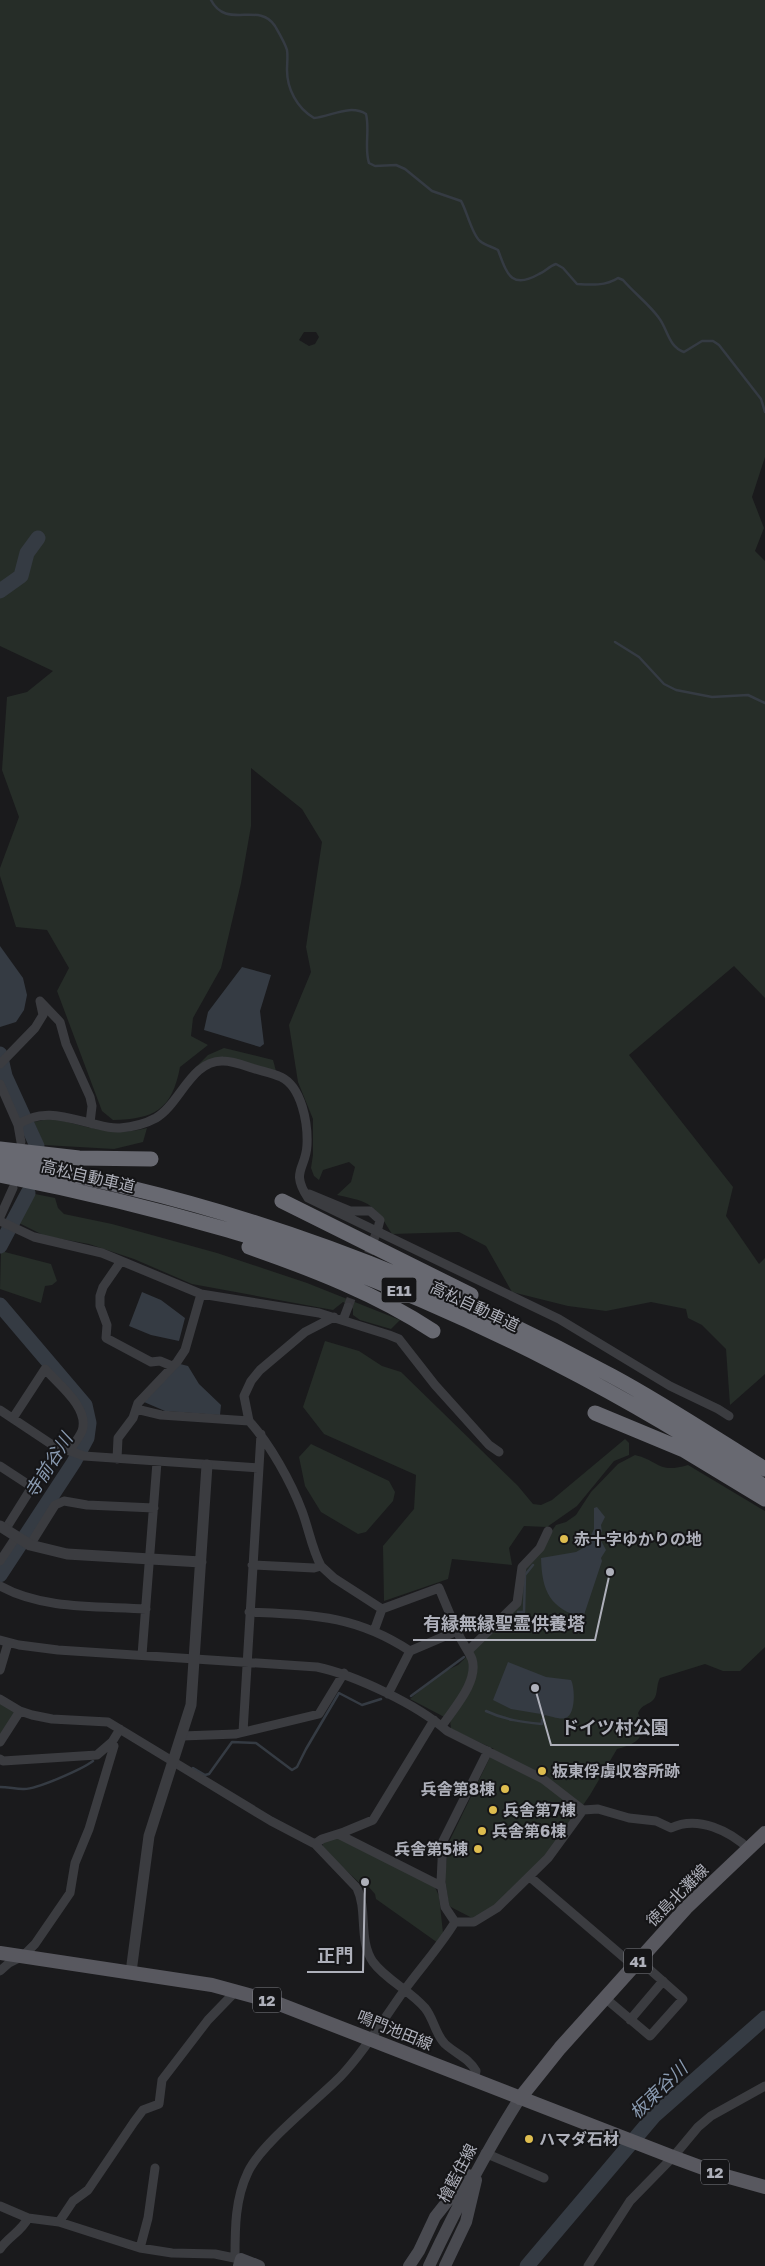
<svg xmlns="http://www.w3.org/2000/svg" width="765" height="2266" font-family="'Golos Text','Noto Sans JP',sans-serif">
  <rect width="100%" height="100%" fill="#1a1a1c"/>
  <!-- green -->
  <path fill="#262d28" fill-rule="evenodd" d="M 0,0 L 765,0 L 765,457 L 752,497 L 764,528 L 755,551 L 765,561 L 765,998 L 734,966 L 629,1055 L 733,1187 L 726,1216 L 759,1264 L 765,1258 L 765,1374 L 730,1405 L 726,1349 L 702,1325 L 688,1318 L 686,1309 L 651,1302 L 606,1311 L 568,1306 L 512,1292 L 486,1246 L 459,1232 L 392,1234 C 374,1204 371,1202 337,1195 L 351,1182 L 355,1167 L 349,1162 L 323,1170 L 319,1180 L 314,1176 L 311,1168 L 313,1155 L 313,1119 L 298,1082 L 289,1025 L 311,972 L 306,947 L 322,842 L 302,809 L 251,768 L 251,826 L 241,883 L 221,968 L 193,1018 L 191,1036 L 208,1045 L 180,1067 C 172,1110 154,1119 113,1120 L 102,1111 L 57,991 L 69,968 L 47,930 L 16,927 L 0,876 L 0,868 L 19,817 L 2,770 L 7,697 L 27,692 L 53,671 L 0,646 ZM 304,332 L 316,332 L 319,337 L 315,344 L 309,346 L 299,340 Z
    M 224,1048 L 273,1060 L 276,1071 L 210,1059 L 195,1068 L 208,1055 Z
    M 52,1118 C 83,1126 116,1137 147,1128 L 143,1142 L 114,1149 L 44,1145 L 34,1122 Z
    M 30,1193 L 55,1198 L 58,1208 L 64,1214 L 112,1224 L 217,1253 L 307,1283 L 400,1320 L 391,1329 L 360,1320 L 353,1315 L 353,1307 L 343,1302 L 333,1310 L 192,1284 L 134,1259 L 89,1244 L 45,1236 L 19,1223 Z
    M 1,1251 L 51,1264 L 57,1281 L 52,1285 L 45,1286 L 41,1303 L 0,1289 Z
    M 325,1341 L 359,1351 L 382,1366 L 401,1372 L 518,1486 L 533,1504 L 541,1505 L 552,1500 L 625,1439 L 629,1443 L 629,1455 L 614,1461 L 577,1506 L 547,1527 L 524,1526 L 509,1548 L 512,1565 L 452,1559 L 448,1579 L 384,1601 L 383,1546 L 414,1509 L 416,1475 L 324,1434 L 303,1407 Z
    M 311,1444 L 389,1481 L 395,1492 L 393,1501 L 366,1532 L 358,1534 L 321,1512 L 305,1486 L 299,1457 Z
    M 635,1455 C 660,1461 658,1474 688,1465 L 765,1511 L 765,1647 L 740,1671 L 723,1671 L 705,1664 L 660,1678 C 656,1685 658,1694 654,1699 C 648,1706 643,1703 638,1713 C 648,1736 639,1743 617,1749 L 590,1795 L 556,1844 L 503,1901 L 474,1919 L 449,1906 L 445,1878 L 448,1844 L 494,1749 L 451,1729 L 450,1720 L 410,1699 L 441,1673 L 458,1665 L 519,1607 L 525,1570 L 556,1525 L 566,1522 L 576,1515 L 591,1492 L 618,1464 Z
    M 0,1702 L 16,1712 L 0,1737 Z
    M 336,1836 L 434,1885 L 439,1896 L 443,1933 L 438,1943 L 376,1899 L 375,1894 L 367,1885 L 365,1888 L 322,1848 L 324,1840 Z"/>
  <!-- water -->
  <path fill="#353b43" d="M 0,946 L 23,978 L 27,995 L 24,1010 L 16,1022 L 0,1027 Z
    M 242,967 L 271,975 L 260,1011 L 264,1044 L 260,1047 L 204,1030 L 208,1012 Z
    M 142,1292 L 161,1300 L 185,1318 L 179,1341 L 151,1335 L 129,1326 Z
    M 180,1364 L 188,1366 L 199,1384 L 221,1405 L 220,1415 L 165,1411 L 144,1402 Z
    M 597,1507 L 605,1517 L 601,1525 L 602,1532 L 599,1531 L 598,1535 L 606,1550 L 601,1558 L 602,1561 L 583,1618 C 550,1608 542,1592 541,1558 L 576,1552 L 585,1547 L 594,1529 L 594,1508 Z
    M 508,1662 L 546,1677 L 571,1680 C 575,1687 576,1716 565,1718 C 561,1720 550,1716 545,1715 L 544,1717 L 541,1714 L 511,1709 L 493,1700 Z"/>
  <g fill="none" stroke-linecap="round" stroke-linejoin="round">
    <!-- stream -->
    <path stroke="#353b43" stroke-width="2.5" d="M 211,0 C 226,30 259,1 275,26 C 279,33 285,43 287,50 C 288,56 287,64 287,70 C 287,89 297,108 314,118 C 332,116 350,104 366,114 C 370,130 364,148 369,163 L 375,166 L 396,165 L 405,169 L 432,191 L 461,201 C 467,211 472,235 480,241 C 484,245 493,247 498,250 C 507,274 511,290 539,274 C 546,271 549,266 556,264 L 563,268 L 577,284 C 591,285 606,286 618,278 L 623,280 C 634,293 649,304 659,318 C 668,330 668,346 684,352 L 702,341 L 713,341 L 719,345 L 761,399 L 765,412
      M 615,642 L 639,657 L 664,684 L 676,690 L 712,697 L 748,695 L 765,703
      M 518,1612 L 524,1612 L 525,1575 L 533,1565
      M 411,1696 L 464,1657
      M 486,1711 C 505,1720 522,1722 542,1724 L 542,1720
      M 193,1768 L 205,1775 L 209,1774 L 232,1742 L 256,1743 L 292,1770 L 297,1767 L 306,1749 L 339,1693 L 362,1705 L 381,1699
      M 0,1787 C 9,1787 15,1789 23,1789 C 36,1790 82,1769 93,1761"/>
    <!-- river -->
    <path stroke="#353b43" stroke-width="15" d="M 0,591 L 21,576 L 27,553 L 38,538
      M 0,1054 L 5,1076 L 37,1146
      M 0,1246 L 28,1193
      M 0,1305 L 85,1405 L 89,1423 L 87,1438 L 74,1462 L 0,1575
      M 527,2266 L 654,2116 L 765,2018"/>
    <!-- minor-tunnel -->
    <path stroke="#38383c" stroke-width="9" stroke-dasharray="9 4.5" stroke-linecap="butt" d="M 364,1266 L 378,1228
      M 348,1307 L 356,1285"/>
    <!-- minor -->
    <path stroke="#3b3c40" stroke-width="9" d="M 0,1064 L 35,1028 L 43,1015 L 40,1001 L 60,1022 L 66,1044 L 90,1097 L 92,1106 L 90,1123 C 66,1117 40,1108 18,1125
      M 0,1084 L 18,1125 L 21,1142
      M 90,1123 C 99,1125 110,1129 120,1128 C 132,1127 145,1124 156,1118 C 180,1104 191,1060 223,1061 C 232,1061 243,1065 252,1068 C 261,1071 272,1073 281,1077 C 302,1087 308,1124 307,1145 C 306,1169 290,1171 308,1198 L 559,1319 L 670,1386 L 718,1409 L 729,1416
      M 309,1194 L 350,1211 L 370,1211 L 380,1220 L 378,1228
      M 0,1217 L 13,1188
      M 0,1221 L 34,1237 L 102,1253 L 201,1294 L 319,1313 L 389,1335 L 399,1339 L 435,1385 L 489,1445 L 499,1452
      M 121,1261 L 103,1287 L 100,1296 L 100,1306 L 107,1325 L 106,1338 L 151,1362 L 160,1361 L 172,1366
      M 343,1320 L 348,1307
      M 136,1409 L 161,1415 L 249,1421 C 270,1444 291,1482 302,1511 C 309,1530 312,1549 321,1566
      M 0,1410 L 51,1444 L 84,1456 L 258,1468
      M 13,1418 L 45,1369 C 58,1384 90,1408 82,1431 C 79,1438 73,1445 69,1451
      M 249,1421 L 244,1396 L 251,1381 L 260,1370 L 305,1332 L 334,1317
      M 117,1459 L 118,1438 L 133,1418 L 138,1403 L 177,1362 L 185,1350 L 201,1294
      M 0,1466 L 32,1487 L 5,1530
      M 30,1545 L 55,1505 L 64,1501 L 87,1505 L 154,1508
      M 0,1561 L 16,1537
      M 252,1565 L 314,1568 L 321,1566 L 334,1578 L 382,1609 L 439,1588 L 457,1631 L 410,1651
      M 0,1586 C 43,1610 98,1606 146,1609
      M 249,1612 C 313,1615 355,1615 410,1651 L 388,1694
      M 374,1631 L 382,1609
      M 0,1640 L 19,1645 L 58,1650 L 317,1667 C 355,1675 418,1705 447,1731 L 543,1779 L 583,1810
      M 468,1651 L 517,1603 L 522,1567 L 540,1548 L 548,1531
      M 142,1655 L 157,1462
      M 0,1670 L 8,1643
      M 0,1699 L 20,1711 L 32,1715 L 52,1719 L 108,1722 L 271,1821 L 315,1844 L 357,1888 C 368,1911 358,1940 373,1962 C 386,1980 410,1990 425,2008 C 434,2019 435,2034 445,2044 C 456,2054 469,2058 476,2071 L 474,2081
      M 442,1726 C 453,1709 479,1682 472,1659 C 468,1650 461,1641 457,1631
      M 243,1732 L 261,1434
      M 182,1736 L 236,1734 L 319,1714 L 344,1673
      M 0,1742 L 20,1711
      M 488,1751 L 443,1841 L 441,1882 L 445,1907 L 455,1922 L 474,1922 L 497,1908 L 548,1858 L 583,1810 L 598,1809 L 629,1818 L 656,1821 L 671,1828 C 698,1815 730,1831 750,1850
      M 0,1759 L 3,1761 L 97,1755 L 112,1742 L 120,1729
      M 338,1834 L 441,1886
      M 315,1844 L 322,1839 L 344,1832 L 373,1820 L 434,1720
      M 530,1877 L 634,1966
      M 0,1971 L 9,1963 L 23,1956 L 35,1944 L 70,1893 L 75,1863 L 89,1829 L 114,1746 L 112,1742
      M 605,1998 L 650,2036 L 683,1999 L 639,1960
      M 630,2020 L 663,1981
      M 485,2153 L 544,2178
      M 0,2206 L 28,2218 L 59,2222 L 140,2248 L 172,2253 L 215,2254 L 239,2259
      M 59,2222 L 73,2201 L 88,2190 L 134,2122 L 143,2110 L 159,2104 L 162,2080 L 208,2020 L 236,1991
      M 140,2248 L 148,2218 L 155,2168
      M 0,2249 C 8,2237 22,2231 28,2218
      M 235,2257 C 235,2228 235,2199 248,2172 C 261,2144 316,2101 340,2077 C 364,2052 383,2020 403,1992 C 421,1967 439,1948 455,1922
      M 588,2266 L 630,2201 L 673,2157 L 698,2127 L 711,2116 L 765,2086"/>
    <!-- tertiary -->
    <path stroke="#3b3c40" stroke-width="11" d="M 0,1526 L 30,1545 L 67,1554 L 201,1562
      M 131,1972 L 149,1836 L 191,1705 L 207,1465"/>
    <!-- secondary -->
    <path stroke="#494a50" stroke-width="12" d="M 239,2266 L 241,2259 L 259,2266
      M 409,2266 L 419,2251 L 435,2217 L 468,2175
      M 429,2266 C 457,2207 485,2153 520,2098
      M 445,2266 L 466,2222 L 476,2180"/>
    <!-- primary -->
    <path stroke="#58585f" stroke-width="14" d="M 0,1953 L 212,1985 L 274,2002 L 673,2157 L 722,2175 L 765,2187
      M 520,2098 L 560,2048 L 686,1908 L 765,1833"/>
    <!-- motorway -->
    <path stroke="#686971" stroke-width="15" d="M 0,1149 L 79,1158 L 151,1159
      M 0,1162 C 215,1196 421,1273 612,1376 C 664,1404 715,1438 765,1469
      M 0,1175 C 77,1190 152,1208 228,1230 C 261,1240 295,1249 327,1262 C 479,1319 631,1396 765,1487
      M 282,1201 L 471,1295
      M 249,1247 C 312,1269 377,1294 433,1331
      M 595,1413 L 684,1450 L 765,1499"/>
  </g>
  <!-- markers -->
  <g fill="#debd4f" stroke="#151517" stroke-width="2">
    <circle cx="564" cy="1539" r="5"/>
    <circle cx="542" cy="1771" r="5"/>
    <circle cx="505" cy="1789" r="5"/>
    <circle cx="493" cy="1810" r="5"/>
    <circle cx="482" cy="1831" r="5"/>
    <circle cx="478" cy="1849" r="5"/>
    <circle cx="529" cy="2139" r="5"/>
  </g>
  <g text-anchor="middle" dominant-baseline="central" stroke-width="4" stroke-linejoin="round" paint-order="stroke">
    <!-- shield labels -->
    <g fill="#151517" stroke="#808289" stroke-width="1">
      <rect x="381.5" y="1277.5" width="35" height="25" rx="4"/>
      <rect x="624" y="1948.5" width="28" height="25" rx="4"/>
      <rect x="253" y="1987.5" width="28" height="25" rx="4"/>
      <rect x="701" y="2159.5" width="28" height="25" rx="4"/>
    </g>
    <g font-size="15" font-weight="bold" fill="#aeb0ba">
      <text x="399" y="1290">E11</text>
      <text x="638" y="1961">41</text>
      <text x="267" y="2000">12</text>
      <text x="715" y="2172">12</text>
    </g>
    <!-- street labels -->
    <g font-size="16" fill="#aeb0ba" stroke="#151517">
      <text transform="translate(88 1176) rotate(13)">高松自動車道</text>
      <text transform="translate(475 1306) rotate(25)">高松自動車道</text>
      <text transform="translate(677 1895) rotate(-45)">徳島北灘線</text>
      <text transform="translate(395 2030) rotate(22)">鳴門池田線</text>
      <text transform="translate(457 2173) rotate(-62)">檜藍住線</text>
    </g>
    <!-- poi labels -->
    <g font-size="16" font-weight="bold" fill="#aeb0ba" stroke="#151517" text-anchor="start">
      <text x="574" y="1539">赤十字ゆかりの地</text>
      <text x="552" y="1771">板東俘虜収容所跡</text>
      <text x="495" y="1789" text-anchor="end">兵舎第8棟</text>
      <text x="503" y="1810">兵舎第7棟</text>
      <text x="492" y="1831">兵舎第6棟</text>
      <text x="468" y="1849" text-anchor="end">兵舎第5棟</text>
      <text x="539" y="2139">ハマダ石材</text>
    </g>
    <!-- water labels -->
    <g font-size="18" font-style="italic" fill="#899ab0" stroke="#151517">
      <text transform="translate(48 1465) rotate(-58)">寺前谷川</text>
      <text transform="translate(658 2090) rotate(-44)">板東谷川</text>
    </g>
  </g>
  <!-- callouts -->
  <path fill="none" stroke="#aeb0ba" stroke-width="2" d="M610 1572L595 1640H413M535 1688L551 1745H679M365 1882L363 1972H307"/>
  <g fill="#aeb0ba" stroke="#151517" stroke-width="2">
    <circle cx="610" cy="1572" r="5"/>
    <circle cx="535" cy="1688" r="5"/>
    <circle cx="365" cy="1882" r="5"/>
  </g>
  <g font-size="18" text-anchor="middle" font-weight="bold" fill="#aeb0ba" stroke="#151517" stroke-width="4" stroke-linejoin="round" paint-order="stroke">
    <text x="504" y="1630">有縁無縁聖霊供養塔</text>
    <text x="615" y="1734">ドイツ村公園</text>
    <text x="335" y="1962">正門</text>
  </g>
</svg>
